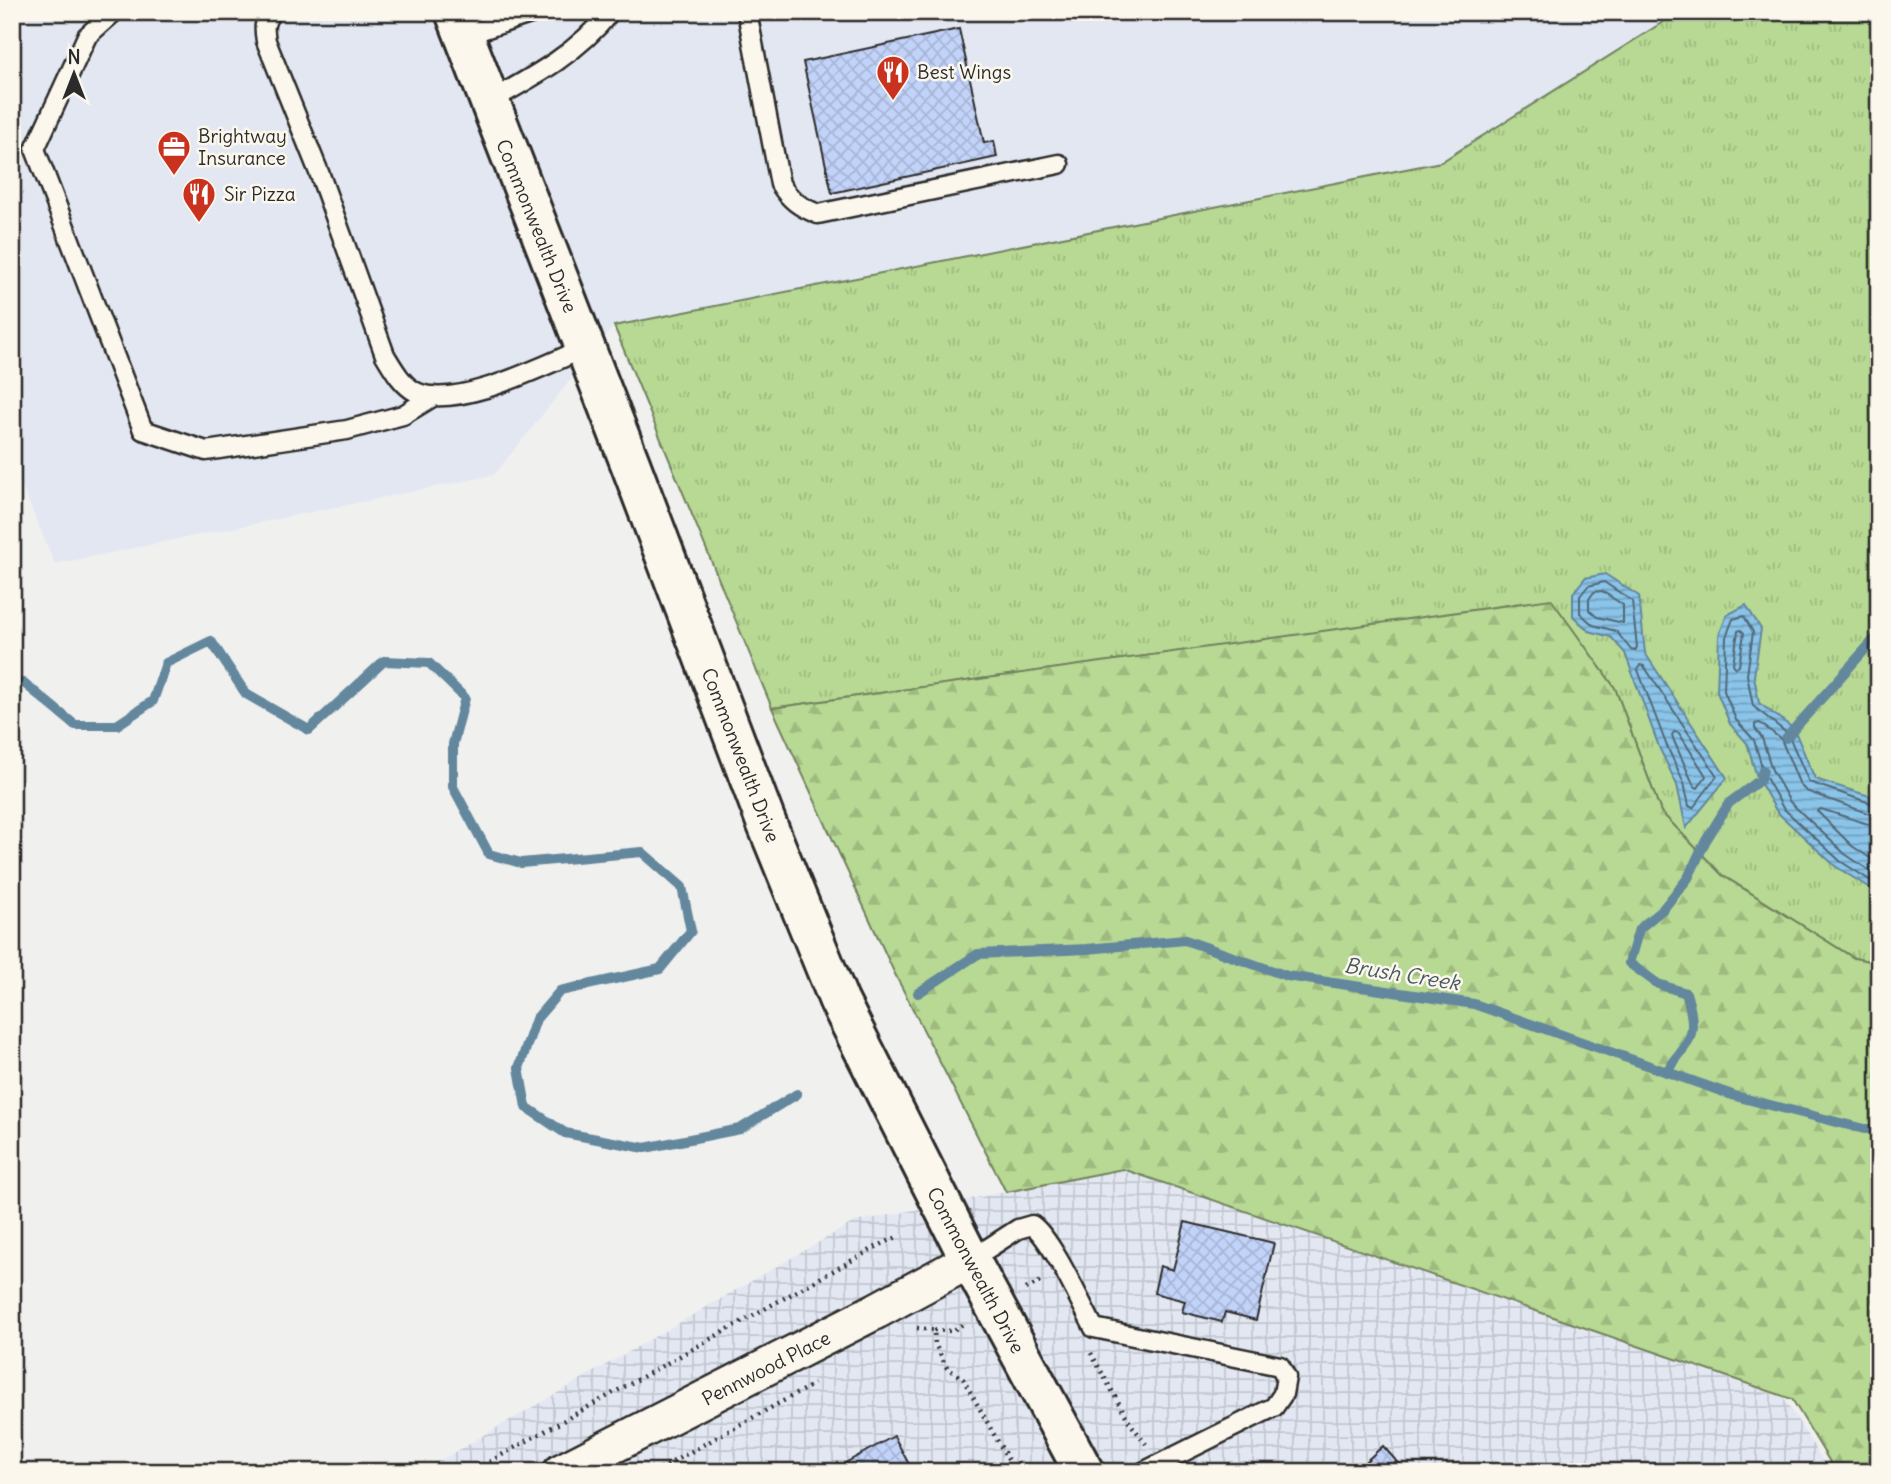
<svg xmlns="http://www.w3.org/2000/svg" width="1891" height="1484" font-family="Delius,sans-serif">
  <defs>
    <pattern id="industrial-grid" width="8" height="8" patternUnits="userSpaceOnUse" patternTransform="scale(1.75)"><rect width="8" height="8" fill="#e2e7f2"/><path d="M0 4h8M4 0v8" fill="none" stroke="#c2c6d0"/></pattern>
    <pattern id="grass-tufts" width="24" height="20" patternUnits="userSpaceOnUse" patternTransform="scale(1.75)"><rect width="24" height="20" fill="#b7d993"/><path d="M3 7l-1-3M5 7V3M7 7l1-3M15 17l-1-3M17 17v-4M19 17l1-3" fill="none" stroke="#9eba7f"/></pattern>
    <pattern id="forest-firs" width="22" height="20" patternUnits="userSpaceOnUse" patternTransform="scale(1.75)"><rect width="22" height="20" fill="#b7d993"/><path d="M5 1l3.5 6h-7zM16 11l3.5 6h-7z" fill="#9eba7f"/></pattern>
    <pattern id="water-rules" width="6" height="5" patternUnits="userSpaceOnUse" patternTransform="scale(1.75)"><rect width="6" height="5" fill="#8ac4e9"/><path d="M0 2.5h6" fill="none" stroke="#719fbd"/></pattern>
    <pattern id="building-cross-hatch" width="8" height="8" patternUnits="userSpaceOnUse" patternTransform="scale(1.75)"><rect width="8" height="8" fill="#c2d3f9"/><path d="M0 0l8 8M0 8l8-8" fill="none" stroke="#a7b5d6"/></pattern>
  </defs>
  <rect width="100%" height="100%" fill="#f0f0ef"/>
  <filter id="ink" filterUnits="userSpaceOnUse"><feTurbulence type="fractalNoise" baseFrequency=".0143" numOctaves="2"/><feDisplacementMap in="SourceGraphic" scale="14" xChannelSelector="R" yChannelSelector="G"/><feConvolveMatrix kernelMatrix="1 2 1 2 8 2 1 2 1" color-interpolation-filters="sRGB"/></filter>
  <g filter="url(#ink)">
    <!-- built -->
    <path fill="#e2e7f2" d="M 31,12 L 1679,12 L 1441,162 L 614,326 L 494,475 L 55,564 L 12,463 L 12,45 Z"/>
    <!-- industrial -->
    <path fill="url(#industrial-grid)" d="M 1123,1169 L 1784,1398 L 1830,1472 L 420,1472 L 854,1222 Z"/>
    <!-- grass -->
    <path fill="url(#grass-tufts)" stroke="#71825f" stroke-width="2" d="M 1679,12 L 1879,12 L 1879,963 L 1854,958 L 1722,875 L 1661,812 L 1615,688 L 1551,600 L 772,708 L 614,326 L 1441,162 Z"/>
    <!-- forest -->
    <path fill="url(#forest-firs)" stroke="#71825f" stroke-width="2" d="M 1551,599 L 1615,688 L 1661,812 L 1722,875 L 1854,958 L 1879,963 L 1879,1472 L 1836,1472 L 1792,1399 L 1123,1169 L 1006,1192 L 894,972 L 772,708 Z"/>
    <!-- water -->
    <path fill="url(#water-rules)" stroke="#64879d" stroke-width="2" d="M 1605,574 L 1639,596 L 1645,653 L 1727,778 L 1686,828 L 1677,785 L 1659,747 L 1625,653 L 1611,637 L 1589,631 L 1573,616 L 1573,593 L 1585,578 Z
      M 1746,605 L 1761,629 L 1754,676 L 1759,703 L 1794,729 L 1815,779 L 1879,799 L 1879,894 L 1835,866 L 1777,812 L 1757,777 L 1747,743 L 1730,724 L 1717,692 L 1719,635 L 1727,615 Z"/>
    <g fill="none" stroke-linecap="round" stroke-linejoin="round">
      <!-- shore -->
      <path stroke="#516877" stroke-width="2" d="M 1604,582 L 1632,601 L 1637,647 L 1635,651 L 1631,650 L 1616,631 L 1593,625 L 1580,613 L 1580,596 L 1588,586 Z
        M 1602,591 L 1623,605 L 1623,623 L 1597,617 L 1589,610 L 1589,599 L 1594,592 Z
        M 1741,630 L 1744,633 L 1739,666 L 1736,668 L 1733,664 L 1738,631 Z
        M 1640,665 L 1644,666 L 1717,776 L 1693,808 L 1689,806 L 1684,783 L 1666,744 L 1638,670 Z
        M 1674,732 L 1679,733 L 1706,776 L 1698,788 L 1694,786 L 1674,741 L 1672,735 Z
        M 1879,806 L 1809,782 L 1788,734 L 1753,706 L 1747,675 L 1753,632 L 1744,616 L 1733,619 L 1726,637 L 1724,691 L 1736,720 L 1754,740 L 1764,774 L 1783,808 L 1840,861 L 1879,886
        M 1879,815 L 1870,814 L 1806,791 L 1800,785 L 1781,739 L 1760,723 L 1755,724 L 1755,728 L 1762,738 L 1772,770 L 1790,802 L 1845,854 L 1879,877
        M 1879,825 L 1868,824 L 1821,809 L 1817,811 L 1852,846 L 1879,864"/>
      <!-- stream -->
      <path stroke="#64879d" stroke-width="10" d="M 12,683 L 24,683 L 75,725 L 117,725 L 153,701 L 166,663 L 211,641 L 246,694 L 309,730 L 384,661 L 429,663 L 465,698 L 453,744 L 453,787 L 489,854 L 521,863 L 642,852 L 682,887 L 691,931 L 660,969 L 560,991 L 536,1019 L 519,1068 L 526,1107 L 565,1133 L 645,1148 L 740,1129 L 797,1094
        M 1786,738 L 1879,634
        M 918,993 L 978,954 L 1087,949 L 1185,940 L 1287,976 L 1474,1004 L 1735,1096 L 1864,1129 L 1879,1129
        M 1666,1072 C 1691,1039 1699,1035 1686,993 L 1658,984 L 1629,963 L 1639,929 L 1663,909 L 1688,878 L 1705,842 L 1729,803 L 1760,780 L 1763,770"/>
    </g>
    <!-- building -->
    <path fill="url(#building-cross-hatch)" stroke="#2b2b2b" stroke-width="2" d="M 959,29 L 984,143 L 994,141 L 997,157 L 832,193 L 803,62 Z
      M 1185,1222 L 1274,1243 L 1256,1320 L 1225,1312 L 1222,1322 L 1182,1312 L 1185,1301 L 1154,1293 L 1160,1266 L 1173,1270 Z
      M 894,1436 L 913,1472 L 829,1472 Z
      M 1383,1446 L 1406,1472 L 1354,1472 Z"/>
    <g fill="none" stroke-linecap="round" stroke-linejoin="round">
      <defs>
        <path id="service" d="M 114,12 L 87,36 L 35,149 L 143,430 L 206,451 L 347,430 L 403,415 L 434,396
          M 272,12 C 263,21 264,29 266,41 L 320,175 L 385,355 C 393,368 402,385 416,392 C 456,411 546,364 585,348
          M 747,12 L 780,184 C 790,200 800,207 818,214 L 1059,164
          M 463,36 L 536,12
          M 488,102 C 533,77 578,53 610,12
          M 970,1260 L 1018,1229 L 1032,1225 C 1052,1239 1081,1304 1094,1328 L 1280,1366 L 1286,1377 L 1283,1394 L 1274,1407 L 1143,1472"/>
        <path id="minor" d="M 561,1472 L 876,1311 L 970,1260"/>
        <path id="tertiary" d="M 455,12 L 630,463 L 766,822 L 839,1001 L 970,1260 L 1084,1472"/>
      </defs>
      <!-- service casing -->
      <use href="#service" stroke="#2b2b2b" stroke-width="23"/>
      <!-- minor casing -->
      <use href="#minor" stroke="#2b2b2b" stroke-width="40"/>
      <!-- tertiary casing -->
      <use href="#tertiary" stroke="#2b2b2b" stroke-width="44"/>
      <!-- path -->
      <path stroke="#2b2b2b" stroke-width="4.5" stroke-dasharray="2 5" stroke-linecap="butt" d="M 1026,1289 L 1043,1280
        M 917,1328 L 934,1330 L 935,1344 L 947,1368 L 963,1379 L 1015,1472
        M 934,1330 L 952,1331 L 966,1322
        M 1091,1353 L 1130,1423 L 1146,1444
        M 471,1472 L 878,1246 L 897,1237
        M 654,1472 L 814,1384"/>
      <!-- service -->
      <use href="#service" stroke="#fbf7ec" stroke-width="18"/>
      <!-- minor -->
      <use href="#minor" stroke="#fbf7ec" stroke-width="35"/>
      <!-- tertiary -->
      <use href="#tertiary" stroke="#fbf7ec" stroke-width="38"/>
    </g>
  </g>
  <!-- icons -->
  <defs>
    <symbol id="restaurant-pin" viewBox="-11 -11 22 30"><path d="M0 17L-7.5 6A9.5 9.5 0 1 1 7.5 6Z" fill="#c8321e" stroke="#fbf7ec"/><path d="M-5-6h1v4h1v-4h1v4h1v-4h1v5L-1.5 .5V6h-2V.5L-5-1ZM5-6V6H3V1.5H1.5Q1.5-4 5-6Z" fill="#fff"/></symbol>
    <symbol id="office-pin" viewBox="-11 -11 22 30"><path d="M0 17L-7.5 6A9.5 9.5 0 1 1 7.5 6Z" fill="#c8321e" stroke="#fbf7ec"/><path d="M-6-3h4V-5.5h4V-3h4V5H-6ZM-1-4.5V-3h2v-1.5ZM-6 0V1H6V0Z" fill="#fff"/></symbol>
  </defs>
  <g fill-rule="evenodd">
    <use href="#restaurant-pin" x="874" y="53" width="38" height="52"/>
    <use href="#office-pin" x="155" y="128" width="38" height="52"/>
    <use href="#restaurant-pin" x="180" y="175" width="38" height="52"/>
  </g>
  <g text-anchor="middle" dominant-baseline="central" stroke-width="5" stroke-linejoin="round" paint-order="stroke">
    <!-- poi labels -->
    <g font-size="19" fill="#2b2b2b" stroke="#fbf7ec" text-anchor="start">
      <text x="917" y="72">Best Wings</text>
      <text x="198" y="136">Brightway<tspan x="198" dy="22">Insurance</tspan></text>
      <text x="224" y="194">Sir Pizza</text>
    </g>
    <!-- street labels -->
    <g font-size="19" fill="#2b2b2b" stroke="#fbf7ec">
      <text transform="translate(537 226) rotate(68)">Commonwealth Drive</text>
      <text transform="translate(741 755) rotate(69)">Commonwealth Drive</text>
      <text transform="translate(976 1270) rotate(62)">Commonwealth Drive</text>
      <text transform="translate(766 1368) rotate(-27)">Pennwood Place</text>
    </g>
    <!-- water labels -->
    <g font-size="21" font-style="italic" fill="#485964" stroke="#fbf7ec">
      <text transform="translate(1402 974) rotate(9)">Brush Creek</text>
    </g>
  </g>
  <!-- margin -->
  <rect width="1891" height="1484" fill="none" stroke="#fbf7ec" stroke-width="42"/>
  <rect x="21" y="21" width="1849" height="1442" fill="none" stroke="#2b2b2b" stroke-width="2.5" filter="url(#ink)"/>
  <!-- north arrow -->
  <g transform="translate(74 74)" stroke="#fbf7ec" stroke-width="5" paint-order="stroke">
  <path d="M0-5L12 26L0 18L-12 26Z" fill="#2b2b2b"/>
  <text y="-10" font-size="19" font-weight="bold" text-anchor="middle" fill="#2b2b2b">N</text>
  </g>
</svg>
